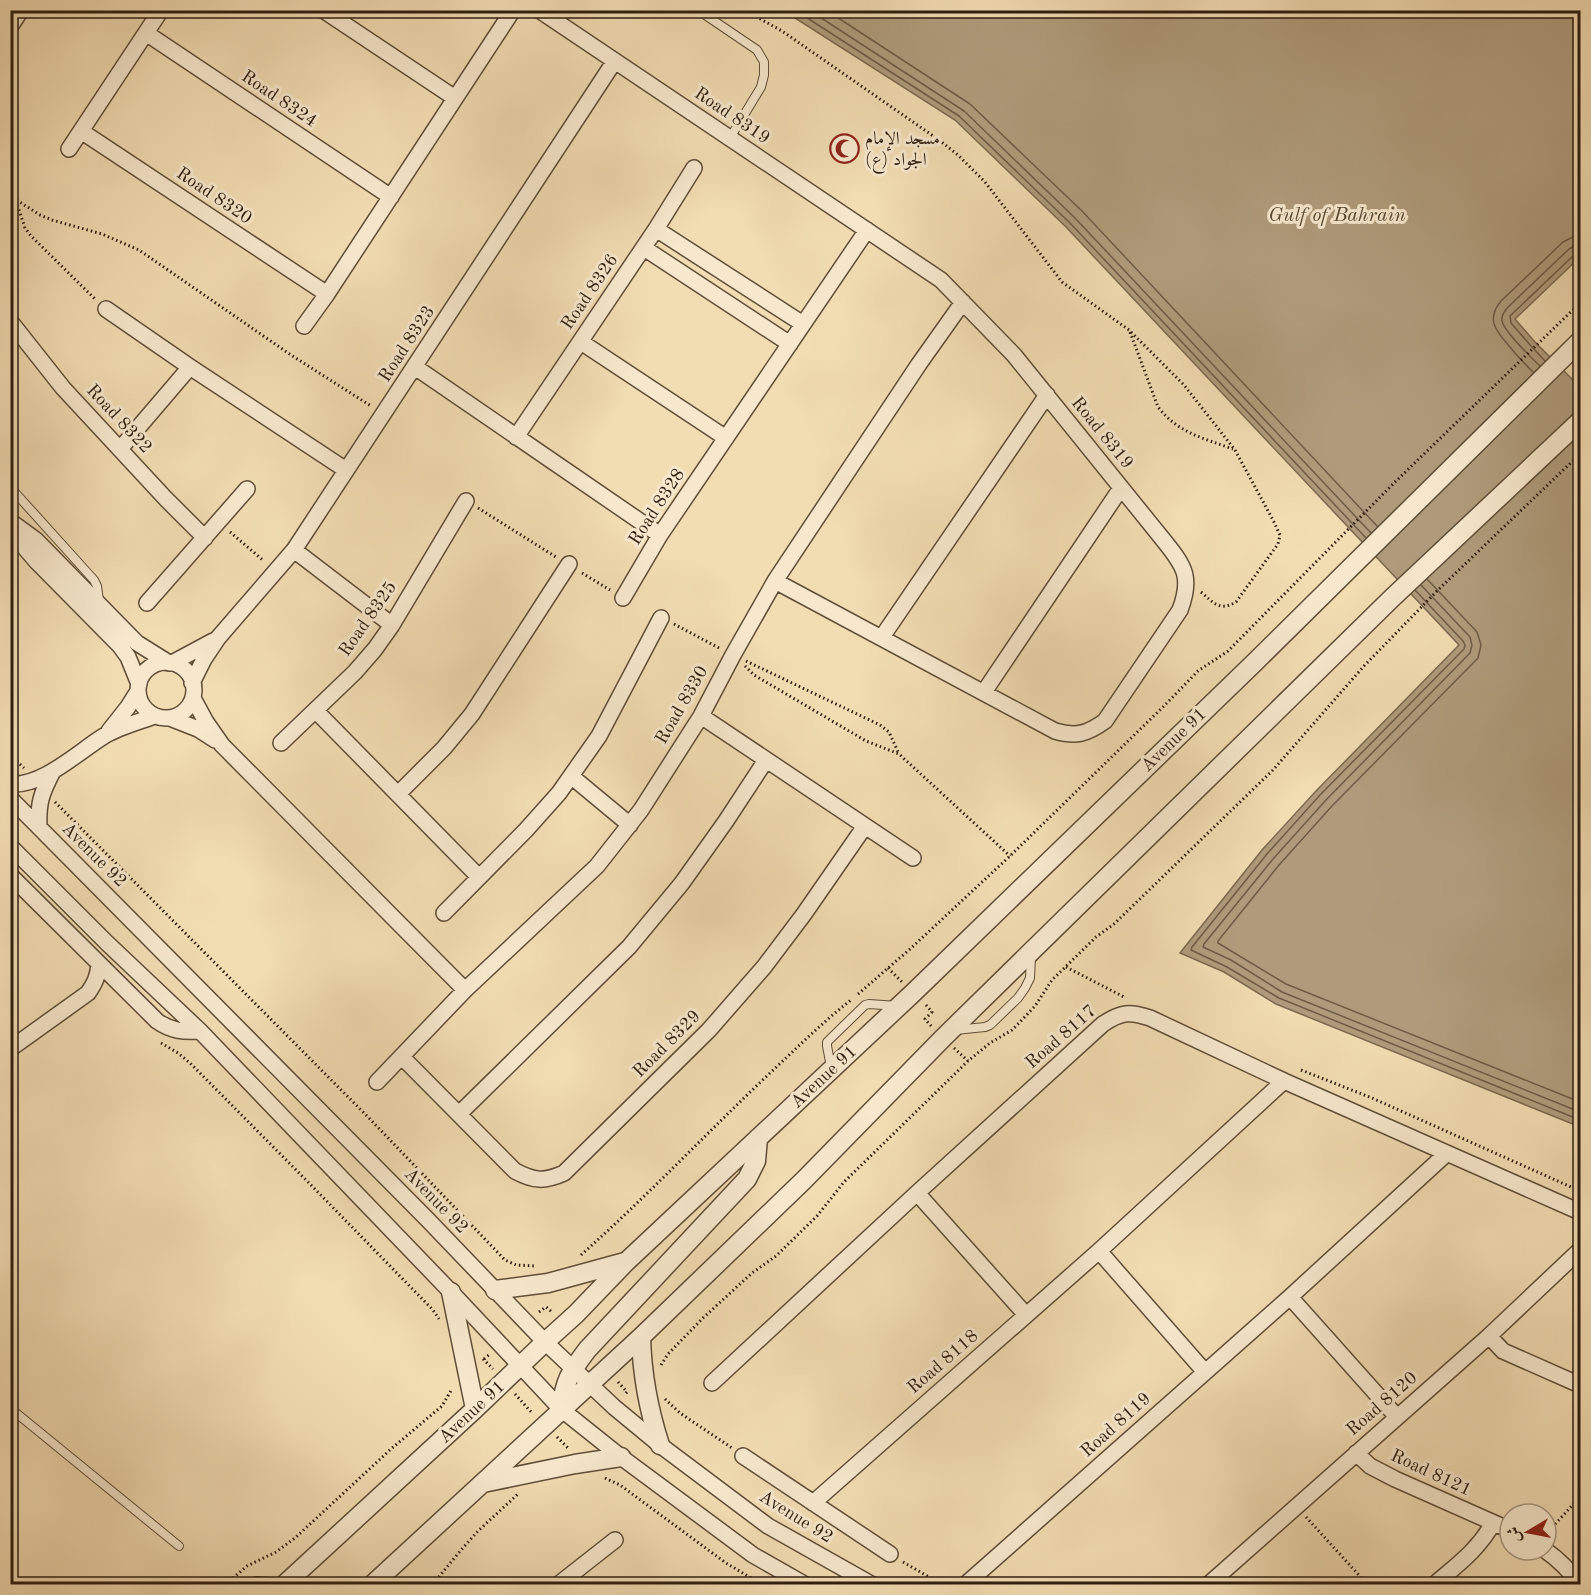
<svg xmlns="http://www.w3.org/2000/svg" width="1591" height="1595" font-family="'Old Standard TT',Amiri,serif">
  <rect width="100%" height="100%" fill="#f2dcb2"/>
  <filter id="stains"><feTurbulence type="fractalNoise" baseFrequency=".00333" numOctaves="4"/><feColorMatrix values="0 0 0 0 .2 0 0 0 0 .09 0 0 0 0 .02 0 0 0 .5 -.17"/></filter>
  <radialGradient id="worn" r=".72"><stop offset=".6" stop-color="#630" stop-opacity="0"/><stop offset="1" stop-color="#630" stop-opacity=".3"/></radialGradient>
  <!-- water -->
  <path fill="#af9b7b" stroke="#7b6950" stroke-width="1.5" d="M 784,11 L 1580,11 L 1580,257 L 1515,319 L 1535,342 L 1580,387 L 1580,1127 L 1276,1004 L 1224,972 L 1180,953 L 1262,850 L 1316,791 L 1459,645 L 1066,227 L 955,120 Z"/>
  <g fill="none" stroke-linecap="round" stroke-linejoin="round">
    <!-- shore -->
    <path stroke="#6e5c46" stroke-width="1.5" d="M 795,10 L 959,116 L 1070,223 L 1366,538
      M 809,10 L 964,111 L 1075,218 L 1371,533
      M 826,10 L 970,104 L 1082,211 L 1377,526
      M 1545,361 L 1531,346 L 1511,323 L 1510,316 L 1574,255 L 1580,253
      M 1540,366 C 1531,357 1504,332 1502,321 C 1501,316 1504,312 1507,308 L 1569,249 L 1574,246 L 1580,245
      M 1533,372 C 1525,364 1517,356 1510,347 C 1497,332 1485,320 1501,301 L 1563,242 L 1571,238 L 1580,236
      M 1427,579 L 1477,632 L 1481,645 L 1478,658 L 1332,806 L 1279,865 L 1218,941 L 1218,943 L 1286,984 L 1580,1102
      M 1421,585 L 1470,637 L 1472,645 L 1470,653 L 1326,800 L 1273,859 L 1204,944 L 1203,947 L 1231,960 L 1282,992 L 1580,1112
      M 1415,590 L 1463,641 L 1465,645 L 1464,649 L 1320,795 L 1267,854 L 1192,947 L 1191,950 L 1227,967 L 1279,998 L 1580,1120"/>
    <defs>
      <path id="service" d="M 698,10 L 757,50 L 764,62 L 764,75 L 761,87 L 730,138
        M 10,487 L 94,580 L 97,586 L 99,601
        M 955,1030 L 985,1027 L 990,1025 L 1018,998 L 1025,988 L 1030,978 L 1031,956
        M 831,1067 L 827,1046 L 827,1042 L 865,1005 L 869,1004 L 898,1006
        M 10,1408 L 179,1546
        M 249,1584 L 256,1581 L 286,1583"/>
      <path id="minor" d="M 323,10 L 455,98
        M 539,10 L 941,280 L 1014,355 L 1165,542 C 1185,567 1192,578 1180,610 L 1105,721 C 1087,734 1076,737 1055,731 L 775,581
        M 10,27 L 21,10
        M 146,33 L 391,197
        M 81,131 L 327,294
        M 69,149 L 161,10
        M 656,229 L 803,324
        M 644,248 L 790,344
        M 106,309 L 190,367 L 346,470
        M 10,321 L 63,388 L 166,499 L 205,538
        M 304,326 L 327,294 L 513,10
        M 581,342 L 726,438
        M 415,367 L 660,535
        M 516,437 L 656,229 L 694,168
        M 120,449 L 190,367
        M 10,521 L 36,540 L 137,643 L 169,663
        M 10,526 L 25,548 L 37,562 L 120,646 L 128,657 L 139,684
        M 294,550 L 392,625
        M 623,598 L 660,535 L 867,230
        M 147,603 L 247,489
        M 882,637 L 1047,395
        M138 690a28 28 0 1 1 56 0a28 28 0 1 1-56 0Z
        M 172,663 L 213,641
        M 192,683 L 204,659 L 218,638 L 294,550 L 614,62
        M 984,692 L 1121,488
        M 193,698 L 206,722 L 222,745 L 465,990
        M 316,711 L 479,877
        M 701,716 L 913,858
        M 170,718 L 198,729 L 215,740
        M 109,731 L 128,707 L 138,691
        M 281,743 L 355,672 L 375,649 L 392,625 L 466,501
        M 571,776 L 630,825
        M 10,784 C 42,787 78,752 104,736 C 119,727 138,722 155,716
        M 398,794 L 444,748 L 472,714 L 569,564
        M 10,798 L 428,1220 L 545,1342 L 614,1407 L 660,1445 L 768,1526 L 871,1584
        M 39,827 C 38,804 41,794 52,773
        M 10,846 L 107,943 L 200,1031 L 451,1292 L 561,1409 L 621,1457 L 753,1555 L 804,1584
        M 10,875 L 157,1021 C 171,1031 183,1032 200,1031
        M 444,913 L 526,830 L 559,793 L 599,736 L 661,618
        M 10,1049 L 88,993 C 95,983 98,976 99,964
        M 402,1057 L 515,1171 C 534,1181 544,1182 564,1173 L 709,1030 L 764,967 L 804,914 L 865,826
        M 377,1082 L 465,990 L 597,866 L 641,810 L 701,716 L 733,655 L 775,581 L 919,364 L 963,302
        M 459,1114 L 629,947 L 682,883 L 726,821 L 766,760
        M 917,1193 L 1026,1315
        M 1099,1251 L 1205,1372
        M 1290,1297 L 1397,1417
        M 1489,1336 L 1503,1351 L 1580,1385
        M 712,1383 L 917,1193 L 1103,1024 C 1121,1012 1130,1011 1150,1018 L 1284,1081 L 1580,1212
        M 1356,1453 L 1370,1466 L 1395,1479 L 1510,1530
        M 743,1456 L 890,1554
        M 813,1503 L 1099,1251 L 1284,1081
        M 1545,1550 C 1558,1559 1570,1571 1579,1584
        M 559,1584 L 615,1540
        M 966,1584 L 1290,1297 L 1446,1154
        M 1209,1584 L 1489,1336 L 1580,1250
        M 1435,1584 C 1457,1565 1479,1549 1493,1523"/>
      <path id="tertiary" d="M 495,1290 L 548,1283 L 625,1262
        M 451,1292 L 475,1409
        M 641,1337 C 642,1376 648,1408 660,1445
        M 561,1409 C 565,1380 569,1374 587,1350 L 747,1179 L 756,1161 L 758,1138
        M 483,1483 L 575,1464 L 621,1457
        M 285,1584 L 475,1409 L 545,1342 L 576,1314 L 626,1262 L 913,993 L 1254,663 L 1580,341
        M 373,1584 L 641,1337 L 804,1180 L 943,1038 L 1392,598 L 1580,421"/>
    </defs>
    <!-- service casing -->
    <use href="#service" stroke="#5f4e38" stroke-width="10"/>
    <!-- minor casing -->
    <use href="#minor" stroke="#5f4e38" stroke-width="18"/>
    <!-- tertiary casing -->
    <use href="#tertiary" stroke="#5f4e38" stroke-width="21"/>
    <!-- path -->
    <path stroke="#2e1e10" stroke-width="3" stroke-dasharray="1.5 3" stroke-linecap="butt" d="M 744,10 L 782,31 L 939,140 L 958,155 L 985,182 L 1062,282 L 1129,330 L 1184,385 L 1235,450 L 1273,520 L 1280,535 L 1278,544 L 1236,602 C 1219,612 1213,602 1201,592
      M 10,194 L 15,199 L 40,215 L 52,220 L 102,234 L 139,250 L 291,355 L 371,406
      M 16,201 L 25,228 L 31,236 L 95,299
      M 1130,332 L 1158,407 C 1178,433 1203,438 1233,449
      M 478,508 L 556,557
      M 230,532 L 264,561
      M 582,573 L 610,590
      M 674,624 L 719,648
      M 746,661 L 880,725 L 889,732 L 899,754
      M 745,666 L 754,675 L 866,741 L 899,754 L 1010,856
      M 10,755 L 24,768
      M 55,802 L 369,1118 L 505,1260 L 516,1265 L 536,1266
      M 1066,967 L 1126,998
      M 888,968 L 902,982
      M 858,994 L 909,950 L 1010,856 L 1164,706 L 1198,671 L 1228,651 L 1394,483 L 1580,303
      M 926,1005 L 932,1012 L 925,1019 L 932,1027
      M 161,1043 L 178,1053 L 190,1063 L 310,1184 L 433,1310 L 439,1319
      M 954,1048 L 968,1061
      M 1301,1070 L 1372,1098 L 1580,1191
      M 581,1255 C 652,1192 716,1123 786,1058 C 807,1038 828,1018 851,1000
      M 539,1312 L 546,1307 L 552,1312
      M 483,1359 L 493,1369
      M 484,1359 L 490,1354
      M 661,1365 L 668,1354 L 703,1318 L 752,1273 L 776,1256 L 817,1216 L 844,1182 L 968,1061 L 990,1043 L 1012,1030 L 1020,1022 L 1035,1006 L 1052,980 L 1096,937 L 1114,924 L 1273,770 L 1364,666 L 1438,590 L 1580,454
      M 618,1382 L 627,1392 L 624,1395
      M 515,1394 L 533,1414
      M 665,1399 L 680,1413 L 732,1448
      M 557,1437 L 569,1449
      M 605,1478 L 620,1485 L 726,1563 L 761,1584
      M 1306,1517 L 1367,1584
      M 1546,1534 L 1580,1497
      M 903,1562 L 941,1584
      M 226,1584 L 247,1566 L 276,1552 L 295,1538 L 391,1449 L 442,1406 L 452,1389
      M 433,1584 L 461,1550 L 478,1531 L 518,1494"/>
    <!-- service -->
    <use href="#service" stroke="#f7e8cd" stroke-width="8"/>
    <!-- minor -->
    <use href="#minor" stroke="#f7e8cd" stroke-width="15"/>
    <!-- tertiary -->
    <use href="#tertiary" stroke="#f7e8cd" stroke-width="18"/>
  </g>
  <!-- icons -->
  <defs>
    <symbol id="mosque-ring" viewBox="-11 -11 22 22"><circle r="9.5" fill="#f7e8cd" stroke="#8f2418" stroke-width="1.5"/><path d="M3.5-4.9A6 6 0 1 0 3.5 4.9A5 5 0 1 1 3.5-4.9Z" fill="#8f2418"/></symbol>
  </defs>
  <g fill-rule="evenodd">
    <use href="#mosque-ring" x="828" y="132" width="33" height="33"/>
  </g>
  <g text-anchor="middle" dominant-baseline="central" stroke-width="6" stroke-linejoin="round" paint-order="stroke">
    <!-- street labels -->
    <g font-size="18" fill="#2e1e10" stroke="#f7e8cd">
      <text transform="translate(279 99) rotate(34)">Road 8324</text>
      <text transform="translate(732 116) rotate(34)">Road 8319</text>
      <text transform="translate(214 196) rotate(34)">Road 8320</text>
      <text transform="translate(590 292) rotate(-56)">Road 8326</text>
      <text transform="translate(407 344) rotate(-57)">Road 8323</text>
      <text transform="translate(119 419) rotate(47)">Road 8322</text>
      <text transform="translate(1102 433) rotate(51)">Road 8319</text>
      <text transform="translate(657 507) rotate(-57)">Road 8328</text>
      <text transform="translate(368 619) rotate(-55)">Road 8325</text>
      <text transform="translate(682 705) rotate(-60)">Road 8330</text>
      <text transform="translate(1174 740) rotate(-44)">Avenue 91</text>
      <text transform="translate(94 855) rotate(45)">Avenue 92</text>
      <text transform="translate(1061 1037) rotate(-41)">Road 8117</text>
      <text transform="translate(667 1044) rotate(-45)">Road 8329</text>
      <text transform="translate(824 1077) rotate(-43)">Avenue 91</text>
      <text transform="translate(436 1201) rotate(46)">Avenue 92</text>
      <text transform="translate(943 1362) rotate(-41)">Road 8118</text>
      <text transform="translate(1382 1404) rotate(-41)">Road 8120</text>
      <text transform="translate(472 1412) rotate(-43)">Avenue 91</text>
      <text transform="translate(1116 1425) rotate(-42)">Road 8119</text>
      <text transform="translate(1431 1473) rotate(25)">Road 8121</text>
      <text transform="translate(796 1517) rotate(32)">Avenue 92</text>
    </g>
    <!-- poi labels -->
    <g font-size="18" fill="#2e1e10" stroke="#f7e8cd" text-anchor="start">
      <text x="865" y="139">مسجد الإمام<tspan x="865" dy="21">الجواد (ع)</tspan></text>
    </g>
    <!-- water labels -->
    <g font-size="20" font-style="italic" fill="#5b4a35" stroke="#f7e8cd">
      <text x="1337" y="216">Gulf of Bahrain</text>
    </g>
  </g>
  <!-- margin -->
  <rect width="1591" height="1595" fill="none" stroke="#f2dcb2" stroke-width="36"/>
  <rect x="12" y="12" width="1567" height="1571" fill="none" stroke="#2e1e10" stroke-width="3"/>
  <rect x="18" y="18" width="1555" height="1559" fill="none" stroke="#2e1e10" stroke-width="1.5"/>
  <!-- north arrow -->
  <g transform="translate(1528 1532) rotate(260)"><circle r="28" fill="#f7e8cd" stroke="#a79781" stroke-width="1.5"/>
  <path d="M0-4.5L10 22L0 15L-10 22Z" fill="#8f2418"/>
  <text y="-9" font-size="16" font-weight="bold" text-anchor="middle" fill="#2e1e10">ش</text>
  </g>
  <rect width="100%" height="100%" filter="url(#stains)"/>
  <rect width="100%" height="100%" fill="url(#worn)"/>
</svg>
